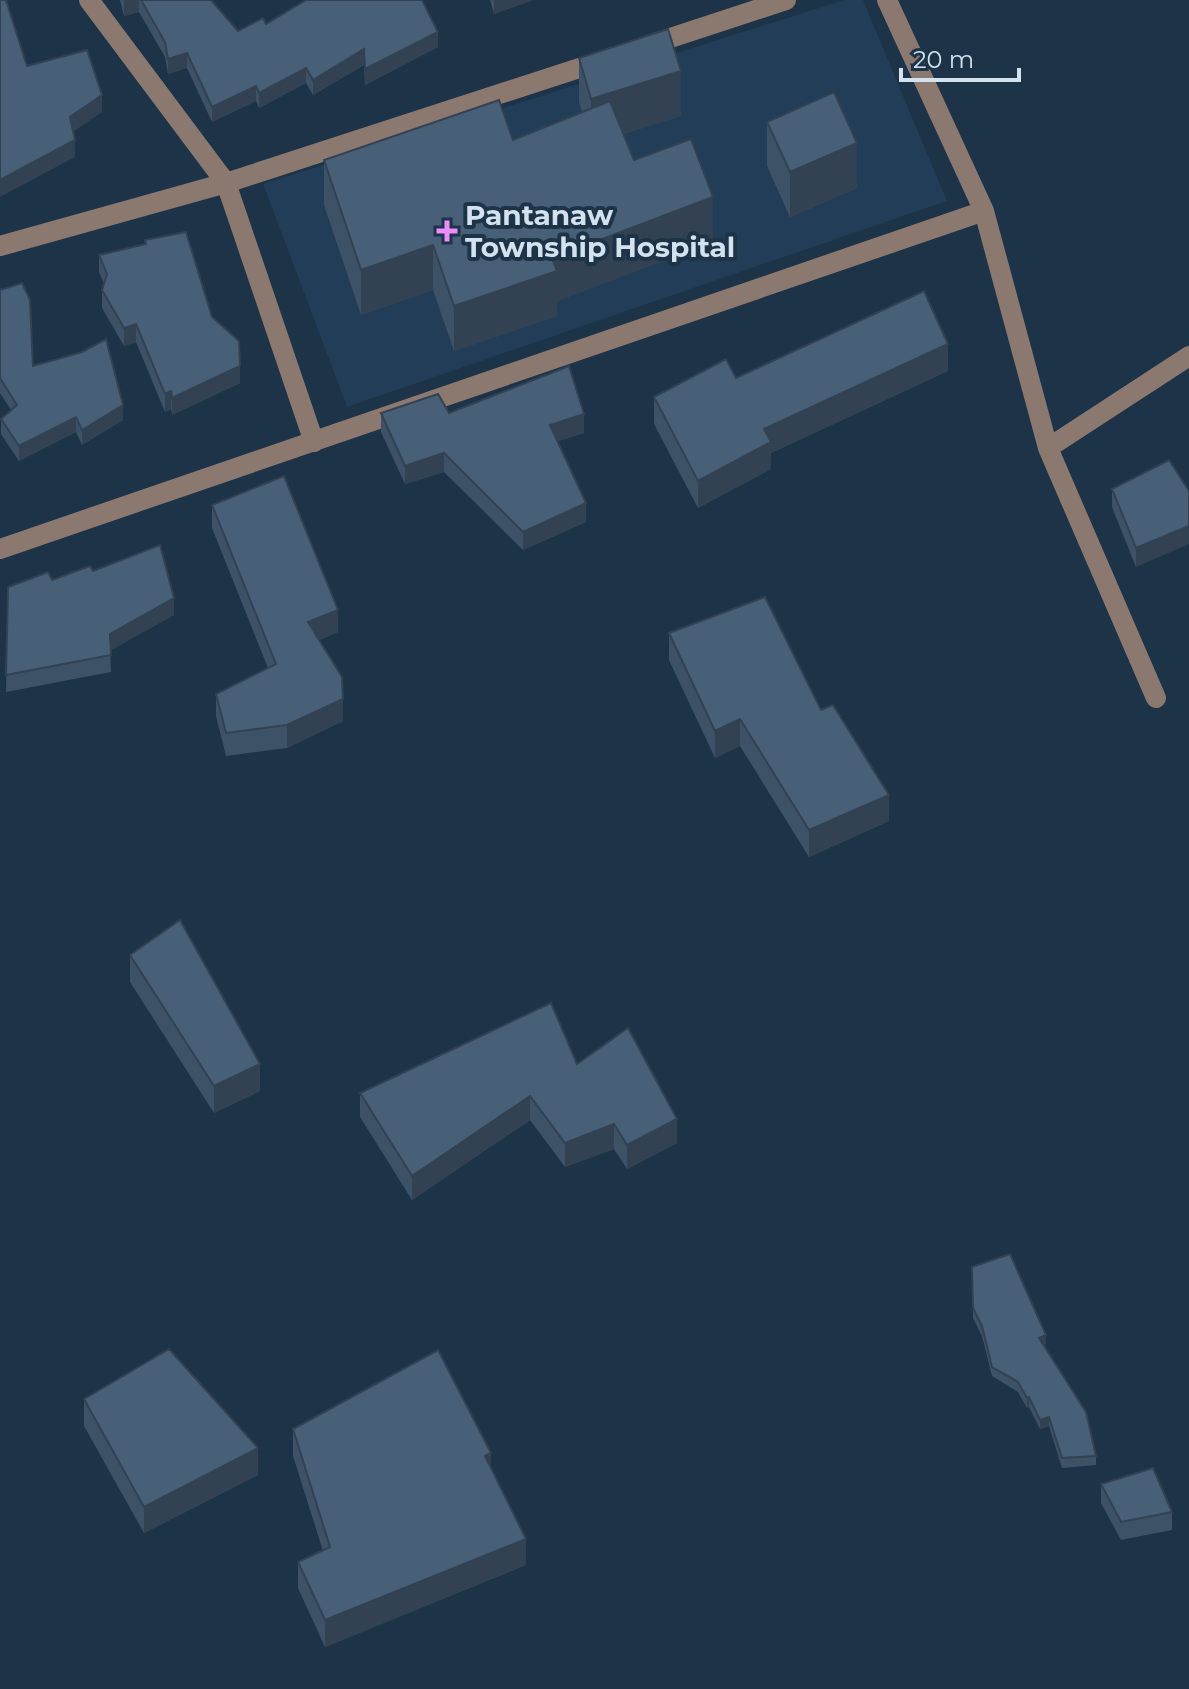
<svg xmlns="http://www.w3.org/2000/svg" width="1189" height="1689" font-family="Montserrat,sans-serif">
  <rect width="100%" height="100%" fill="#1c3348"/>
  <!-- built -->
  <path fill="#223d57" d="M 844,0 L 863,0 L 947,201 L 347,407 L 263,184 Z"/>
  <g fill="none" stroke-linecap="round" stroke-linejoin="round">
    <!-- minor -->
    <path stroke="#8b7970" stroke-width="20" d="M 89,0 L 226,183 L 314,442
      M 887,0 L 984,211 L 1048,448 L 1156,698
      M 646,46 L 786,0
      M 0,246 L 226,183 L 604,60
      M 1048,448 L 1189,356
      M 0,549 L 984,211"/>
  </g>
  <!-- wall -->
  <path fill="#3d5266" d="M 120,0 L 211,0 L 238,31 L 266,24 L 438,47 L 365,85 L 364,65 L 313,95 L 306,83 L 259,108 L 256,101 L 212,122 L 187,68 L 168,74 L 165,57 L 139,12 L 124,16 Z
    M 490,0 L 533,0 L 494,14 Z
    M 579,58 L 681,116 L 623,134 L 634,160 L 713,242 L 557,301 L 557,316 L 454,351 L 433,290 L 361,315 L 324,205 L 324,160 L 513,140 L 582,112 L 579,102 Z
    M 767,122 L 857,188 L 790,217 L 767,166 Z
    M 145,240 L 212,317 L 240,383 L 172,415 L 171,409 L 165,412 L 136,342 L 124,346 L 102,308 L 102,290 L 104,284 L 99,272 L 99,255 L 145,245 Z
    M 0,290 L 33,366 L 123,420 L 82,445 L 76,432 L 19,461 L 1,434 L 1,419 L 11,410 L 0,393 Z
    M 948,371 L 771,453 L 771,469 L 698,508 L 654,424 L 654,397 L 736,378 Z
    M 381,413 L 449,413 L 584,433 L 558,441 L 586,522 L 523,550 L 444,472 L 405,484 L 381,432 Z
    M 1112,489 L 1189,491 L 1136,567 L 1112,507 Z
    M 212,505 L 338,632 L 319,640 L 343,721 L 287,748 L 226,756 L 216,716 L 216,694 L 268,668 L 212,528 Z
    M 93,571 L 174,615 L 110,650 L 111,672 L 6,692 L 8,587 L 52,580 Z
    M 669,633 L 821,710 L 889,821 L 809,857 L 740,746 L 715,758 L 669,660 Z
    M 130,955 L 260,1091 L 214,1113 L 130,982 Z
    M 577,1064 L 677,1143 L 627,1169 L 614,1149 L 565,1167 L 530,1120 L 412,1200 L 360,1117 L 360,1093 Z
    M 972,1267 L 1046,1344 L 1044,1345 L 1096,1456 L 1096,1465 L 1062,1468 L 1049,1426 L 1040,1429 L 1029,1407 L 1027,1408 L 1018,1392 L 992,1376 L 982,1336 L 973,1318 Z
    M 84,1399 L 258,1475 L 144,1533 L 84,1426 Z
    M 293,1429 L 491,1469 L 526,1565 L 325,1647 L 298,1588 L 298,1562 L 323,1551 L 293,1456 Z
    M 1101,1484 L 1172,1512 L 1172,1530 L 1121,1540 L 1101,1503 Z"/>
  <!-- shaded-wall -->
  <path fill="#324253" d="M 124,0 L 139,0 L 139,12 L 124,16 Z
    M 494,0 L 533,0 L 494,14 Z
    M 438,32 L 438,47 L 365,85 L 365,69 Z
    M 364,49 L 364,65 L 313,95 L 313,80 Z
    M 187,53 L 187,68 L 168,74 L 168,59 Z
    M 306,68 L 306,83 L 259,108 L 259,93 Z
    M 681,71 L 681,116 L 591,144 L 591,99 Z
    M 256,86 L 256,101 L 212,122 L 212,107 Z
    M 102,95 L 102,112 L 70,134 L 70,117 Z
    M 75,140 L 75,157 L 0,197 L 0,180 Z
    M 857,143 L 857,188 L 790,217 L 790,172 Z
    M 713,197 L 713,242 L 557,301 L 557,316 L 454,351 L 454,306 L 552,258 Z
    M 433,245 L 433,290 L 361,315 L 361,270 Z
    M 136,324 L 136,342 L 124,346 L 124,328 Z
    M 948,344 L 948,371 L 771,453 L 771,469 L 698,508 L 698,481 L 764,429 Z
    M 240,366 L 240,383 L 172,415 L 172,398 Z
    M 171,391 L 171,409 L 165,412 L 165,394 Z
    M 123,405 L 123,420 L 82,445 L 82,430 Z
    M 584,414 L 584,433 L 550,444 L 550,425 Z
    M 76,417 L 76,432 L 19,461 L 19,446 Z
    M 444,453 L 444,472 L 405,484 L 405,466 Z
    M 586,503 L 586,522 L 523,550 L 523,532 Z
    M 1189,526 L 1189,544 L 1136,567 L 1136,548 Z
    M 174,598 L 174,615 L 110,651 L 110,634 Z
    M 338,610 L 338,632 L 308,644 L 308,622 Z
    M 343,699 L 343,721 L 287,748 L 287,725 Z
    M 740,719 L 740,746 L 715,758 L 715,731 Z
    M 889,795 L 889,821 L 809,857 L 809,830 Z
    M 260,1064 L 260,1091 L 214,1113 L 214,1086 Z
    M 530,1096 L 530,1120 L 412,1200 L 412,1176 Z
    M 677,1119 L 677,1143 L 627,1169 L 627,1145 Z
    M 614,1124 L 614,1149 L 565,1167 L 565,1143 Z
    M 1046,1335 L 1046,1344 L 1039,1347 L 1039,1338 Z
    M 1029,1397 L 1029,1407 L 1027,1408 L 1027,1398 Z
    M 1049,1417 L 1049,1426 L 1040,1429 L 1040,1420 Z
    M 258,1448 L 258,1475 L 144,1533 L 144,1507 Z
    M 491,1453 L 491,1480 L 485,1456 Z
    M 526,1539 L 526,1565 L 325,1647 L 325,1620 Z"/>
  <!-- building -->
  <path fill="#475f77" stroke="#324253" stroke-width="2" d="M 0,0 L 6,0 L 27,66 L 87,50 L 102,95 L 70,117 L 75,140 L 0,180 Z
    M 141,0 L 211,0 L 238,31 L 263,18 L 266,24 L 306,0 L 422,0 L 438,32 L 365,69 L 364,49 L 313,80 L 306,68 L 259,93 L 256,86 L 212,107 L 187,53 L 168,59 L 165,42 Z
    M 668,29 L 681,71 L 591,99 L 579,58 Z
    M 834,92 L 857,143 L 790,172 L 767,122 Z
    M 499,100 L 513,140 L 610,101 L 634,160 L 691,139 L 713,197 L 552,258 L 557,271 L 454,306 L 433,245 L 361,270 L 324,160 Z
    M 186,232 L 212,317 L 239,341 L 240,366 L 172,398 L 171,391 L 165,394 L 136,324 L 124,328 L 102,290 L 107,274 L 99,255 L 146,244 L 145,240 Z
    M 22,283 L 30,300 L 33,366 L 82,352 L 106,339 L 123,405 L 82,430 L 76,417 L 19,446 L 1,419 L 17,405 L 0,378 L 0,290 Z
    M 924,291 L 948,344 L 764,429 L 771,442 L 698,481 L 654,397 L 726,359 L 736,378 Z
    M 569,366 L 584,414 L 550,425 L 586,503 L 523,532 L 444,453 L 405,466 L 381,413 L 438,394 L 449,413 Z
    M 1169,460 L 1189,491 L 1189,526 L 1136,548 L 1112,489 Z
    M 284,476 L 338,610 L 308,622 L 342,677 L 343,699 L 287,725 L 226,733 L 216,694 L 276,664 L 212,505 Z
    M 160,545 L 174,598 L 110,634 L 111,655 L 6,675 L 8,587 L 48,572 L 52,580 L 90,566 L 93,571 Z
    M 765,597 L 821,710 L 833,705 L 889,795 L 809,830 L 740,719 L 715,731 L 669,633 Z
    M 180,920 L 260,1064 L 214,1086 L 130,955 Z
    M 551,1003 L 577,1064 L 628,1028 L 677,1119 L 627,1145 L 614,1124 L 565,1143 L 530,1096 L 412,1176 L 360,1093 Z
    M 1010,1254 L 1046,1335 L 1039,1338 L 1086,1412 L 1096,1456 L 1062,1458 L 1049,1417 L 1040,1420 L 1029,1397 L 1027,1398 L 1018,1382 L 992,1367 L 982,1326 L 973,1308 L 972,1267 Z
    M 169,1349 L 258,1448 L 144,1507 L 84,1399 Z
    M 438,1350 L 491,1453 L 485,1456 L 526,1539 L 325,1620 L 298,1562 L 330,1547 L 293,1429 Z
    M 1153,1468 L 1172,1512 L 1121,1522 L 1101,1484 Z"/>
  <!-- markers -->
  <path fill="#ec8cfb" stroke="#1c3348" stroke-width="3" d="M443 219h8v8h8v8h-8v8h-8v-8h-8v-8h8z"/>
  <g text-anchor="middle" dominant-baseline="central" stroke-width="8" stroke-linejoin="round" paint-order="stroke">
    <!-- poi labels -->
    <g font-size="28" font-weight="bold" fill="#d4e2f0" stroke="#1c3348" text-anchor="start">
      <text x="465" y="215">Pantanaw<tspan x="465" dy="32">Township Hospital</tspan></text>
    </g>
  </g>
  <!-- scale -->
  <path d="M901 68v12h118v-12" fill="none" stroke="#d4e2f0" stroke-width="4"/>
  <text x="913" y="68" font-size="24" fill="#d4e2f0" stroke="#1c3348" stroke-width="6" paint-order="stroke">20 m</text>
</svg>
